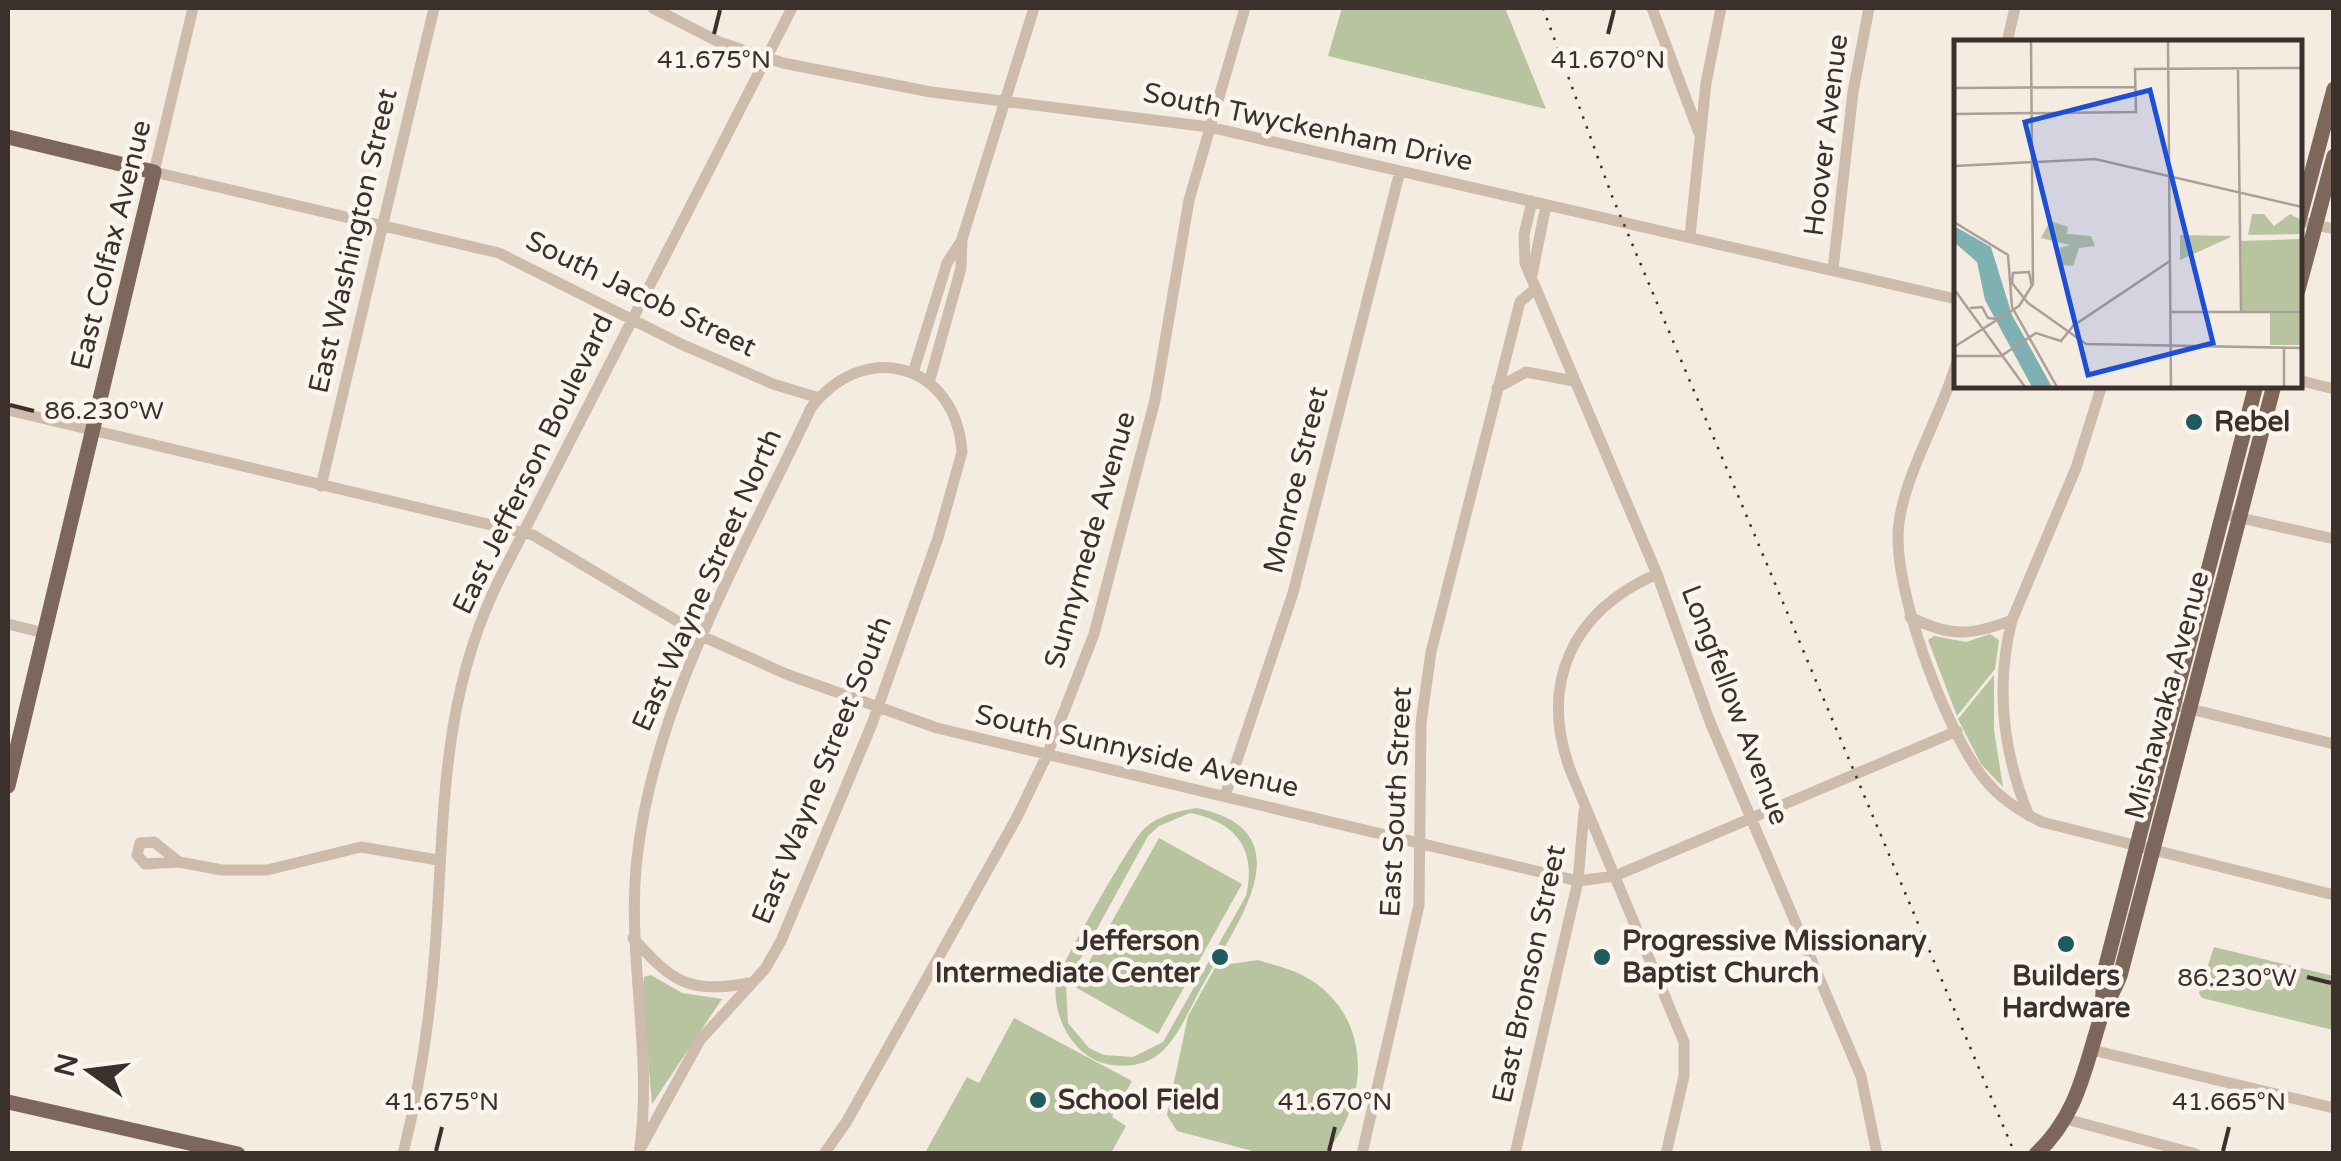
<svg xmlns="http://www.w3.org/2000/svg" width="2341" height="1161" font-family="'Varela Round',sans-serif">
  <rect width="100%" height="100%" fill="#f4ebe1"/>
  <!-- green -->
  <path fill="#b8c4a0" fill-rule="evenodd" d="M 1342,8 L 1505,8 L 1546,109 L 1328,56 Z
    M 1990,634 L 1999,640 L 1995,669 L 1957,716 L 1928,640 L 1934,636 L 1966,642 Z
    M 1994,675 L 1994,730 L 2003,787 L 1981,764 L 1958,719 Z
    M 1197,808 C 1307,831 1238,922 1205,981 C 1191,1004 1178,1042 1155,1057 C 1141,1066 1120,1068 1103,1063 C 1072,1054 1052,1015 1056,984 C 1059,967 1128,847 1142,831 C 1156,816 1177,811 1197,808 ZM 1190,813 C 1236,822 1257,849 1246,896 L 1163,1042 L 1133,1057 L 1104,1055 L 1089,1048 L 1068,1023 L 1066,985 L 1148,836 L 1159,826 Z
    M 1159,838 L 1242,884 L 1158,1034 L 1075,987 Z
    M 2214,947 L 2333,976 L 2333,1030 L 2202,998 L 2199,993 Z
    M 1258,960 C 1272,965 1289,968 1302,975 C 1373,1012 1371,1098 1326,1153 L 1260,1153 L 1177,1131 L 1167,1115 L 1188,1016 L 1216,966 Z
    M 651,975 L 682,993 L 722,999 L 652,1104 L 642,993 L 644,977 Z
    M 1014,1018 L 1132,1081 L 1112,1117 L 1126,1126 L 1111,1153 L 925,1153 L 967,1077 L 979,1083 Z"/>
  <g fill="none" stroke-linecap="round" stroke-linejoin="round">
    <!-- minor -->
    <path stroke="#cdbbac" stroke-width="11" d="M 193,8 L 154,172 L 499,253 L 681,344 L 773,384 L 819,398
      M 653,8 L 719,42 L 783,63 L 931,92 L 1209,127 L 1956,299
      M 1652,8 L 1699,133
      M 2007,42 L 2015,8
      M 1532,201 L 1524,235 L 1525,263 L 1657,574 L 1710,722 L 1861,1076 L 1877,1154
      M 2308,223 L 2334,229
      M 1690,236 L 1706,83 L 1721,8
      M 1833,269 L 1853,92 L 1869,8
      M 1532,275 L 1546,205
      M 1956,364 C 1941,416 1906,471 1899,523 C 1890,584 1947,735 1986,781 C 2001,799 2021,812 2042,822 L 2334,895
      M 913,373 L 947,263 L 960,243
      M 2298,380 L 2334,389
      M 929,383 L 961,268 L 962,239 L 1034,8
      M 1497,388 L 1526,372 L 1574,381
      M 8,410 L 533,535 L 704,637 L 786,674 L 937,728 L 1578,881 L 1615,876 L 1957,731
      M 321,486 L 434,8
      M 2232,516 L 2334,539
      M 1657,574 C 1572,611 1538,684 1571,772 L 1684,1042 L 1684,1076 L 1666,1154
      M 1910,617 C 1950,637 1971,636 2012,620 L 2076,468 L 2102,385
      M 2012,620 C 1995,687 2003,753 2029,816
      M 8,624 L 44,633
      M 2182,707 L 2334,744
      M 1225,796 L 1293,593 L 1400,171
      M 179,862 L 154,842 L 140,843 L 137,855 L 145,864 L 179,862 L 222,870 L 267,870 L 361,847 L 438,860
      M 633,938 C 672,982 689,994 749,983
      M 2092,1050 L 2334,1108
      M 2066,1119 L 2196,1154
      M 403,1154 C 420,1086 430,1019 435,950 C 445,817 439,701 500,578 L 792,8
      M 639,1154 C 654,1056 626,957 637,858 C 655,698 744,552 811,408 C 864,338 956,363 962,452 L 938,538 L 872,724 L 781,941 L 765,969 L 700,1040 L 640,1149
      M 824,1154 L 847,1121 L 1016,819 L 1047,755 L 1094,634 L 1155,400 L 1189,200 L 1245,8
      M 1362,1154 L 1419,905 L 1421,723 L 1431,652 L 1520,302 L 1536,288
      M 1515,1154 L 1578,881 L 1584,811"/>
    <!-- major -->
    <path stroke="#7d675c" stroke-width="15" d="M 8,137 L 154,172 L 8,786
      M 2298,224 L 2334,89
      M 2298,290 L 2334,156
      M 2102,1011 L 2104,973 L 2256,385
      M 8,1102 L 238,1154
      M 2036,1154 C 2077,1116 2084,1071 2100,1020 C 2105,1005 2114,991 2120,976 L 2274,385"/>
    <!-- rail -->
    <path stroke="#3b302b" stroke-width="2.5" stroke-dasharray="2.5 8" stroke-linecap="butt" d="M 1543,8 L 1612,196 L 2015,1154"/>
  </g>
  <!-- ticks -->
  <path fill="none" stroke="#3b302b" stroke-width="4" d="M 714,34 L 720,10M 1608,34 L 1614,10M 10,405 L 34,411M 2307,977 L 2331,983M 436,1151 L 442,1127M 1329,1151 L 1335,1127M 2223,1151 L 2229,1127"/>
  <!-- markers -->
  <g fill="#1f5a5e" stroke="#fbf5ee" stroke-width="4">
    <circle cx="2194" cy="422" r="10"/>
    <circle cx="2066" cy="944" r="10"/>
    <circle cx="1220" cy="957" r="10"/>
    <circle cx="1602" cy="957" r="10"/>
    <circle cx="1038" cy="1100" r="10"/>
  </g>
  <g text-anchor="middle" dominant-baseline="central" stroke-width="9" stroke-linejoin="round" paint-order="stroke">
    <!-- street labels -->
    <g font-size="28" fill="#3b302b" stroke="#fbf5ee">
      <text transform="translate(1308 127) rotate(12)">South Twyckenham Drive</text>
      <text transform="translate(1826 135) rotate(-83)">Hoover Avenue</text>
      <text transform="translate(353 241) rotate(-77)">East Washington Street</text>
      <text transform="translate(111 245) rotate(-76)">East Colfax Avenue</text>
      <text transform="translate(641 294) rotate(26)">South Jacob Street</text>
      <text transform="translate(533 464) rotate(-64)">East Jefferson Boulevard</text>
      <text transform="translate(1296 480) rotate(-76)">Monroe Street</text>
      <text transform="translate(1090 540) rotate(-74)">Sunnymede Avenue</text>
      <text transform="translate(707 580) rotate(-66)">East Wayne Street North</text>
      <text transform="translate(2167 695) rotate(-75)">Mishawaka Avenue</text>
      <text transform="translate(1735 705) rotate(69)">Longfellow Avenue</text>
      <text transform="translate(1137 751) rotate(13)">South Sunnyside Avenue</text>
      <text transform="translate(822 770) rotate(-68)">East Wayne Street South</text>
      <text transform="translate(1396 802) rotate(-87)">East South Street</text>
      <text transform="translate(1529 974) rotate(-78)">East Bronson Street</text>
    </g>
    <!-- poi labels -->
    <g font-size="28" font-weight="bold" fill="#3b302b" stroke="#fbf5ee" text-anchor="start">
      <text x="2214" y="422">Rebel</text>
      <text x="1200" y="941" text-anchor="end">Jefferson<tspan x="1200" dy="32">Intermediate Center</tspan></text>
      <text x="1622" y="941">Progressive Missionary<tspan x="1622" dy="32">Baptist Church</tspan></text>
      <text x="2066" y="976" text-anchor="middle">Builders<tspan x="2066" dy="32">Hardware</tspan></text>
      <text x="1058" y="1100">School Field</text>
    </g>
  </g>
  <!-- overview -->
  <g transform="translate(1954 40)">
    <rect width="348" height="348" fill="#f4ebe1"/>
    <path d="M 298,174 L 310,174 L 320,186 L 336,174 L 347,180 L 347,194 L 294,195 ZM 96,181 L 114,187 L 113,194 L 137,196 L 141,206 L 125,208 L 119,226 L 107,225 L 106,208 L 116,205 L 87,198 ZM 226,195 L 277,196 L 277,197 L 226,220 ZM 347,199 L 347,305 L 316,305 L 316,271 L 288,271 L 287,201 Z" fill="#b8c4a0"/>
    <path d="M 0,186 L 37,207 L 58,275 L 98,347 L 78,347 L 31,260 L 23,222 L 0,202 Z" fill="#7fb0b2"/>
    <path fill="none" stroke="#aaa098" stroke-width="2.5" d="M 214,0 L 217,347M 284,30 L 287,272M 0,48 L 182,47M 0,74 L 182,72 L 181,29 L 348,28M 0,126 L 141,119 L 348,167M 0,182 L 54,215 L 58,267 L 103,347M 78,247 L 75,232 L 59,233 L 58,243 L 74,263 L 132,304 L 348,308M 0,249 L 71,347M 16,268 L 28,267 L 34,278 L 43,279M 217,272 L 348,272M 0,307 L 65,266 L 79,244 L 77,0M 330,307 L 330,347M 0,316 L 47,316M 47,316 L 82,293 L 107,301 L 119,286 L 216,221"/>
    <path fill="#1d4ed8" fill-opacity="0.15" stroke="#1d4ed8" stroke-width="5" d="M 196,50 L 259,303 L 134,335 L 71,82 Z"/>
    <rect width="348" height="348" fill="none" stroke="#3b302b" stroke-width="5"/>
  </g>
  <g font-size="25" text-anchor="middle" fill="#3b302b" stroke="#fbf5ee" stroke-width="9" stroke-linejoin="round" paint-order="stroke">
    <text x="714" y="68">41.675°N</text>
    <text x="1608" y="68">41.670°N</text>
    <text x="104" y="419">86.230°W</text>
    <text x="2237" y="986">86.230°W</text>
    <text x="442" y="1110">41.675°N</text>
    <text x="1335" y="1110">41.670°N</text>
    <text x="2229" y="1110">41.665°N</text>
  </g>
  <!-- border -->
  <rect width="2341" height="1161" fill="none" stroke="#3b302b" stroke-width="20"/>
  <!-- north arrow -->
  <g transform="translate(90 1071) rotate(284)" stroke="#fbf5ee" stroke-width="8" paint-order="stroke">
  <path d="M0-8L18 38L0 25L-18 38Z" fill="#3b302b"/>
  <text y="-15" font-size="28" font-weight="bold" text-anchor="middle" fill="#3b302b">N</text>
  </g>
</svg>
